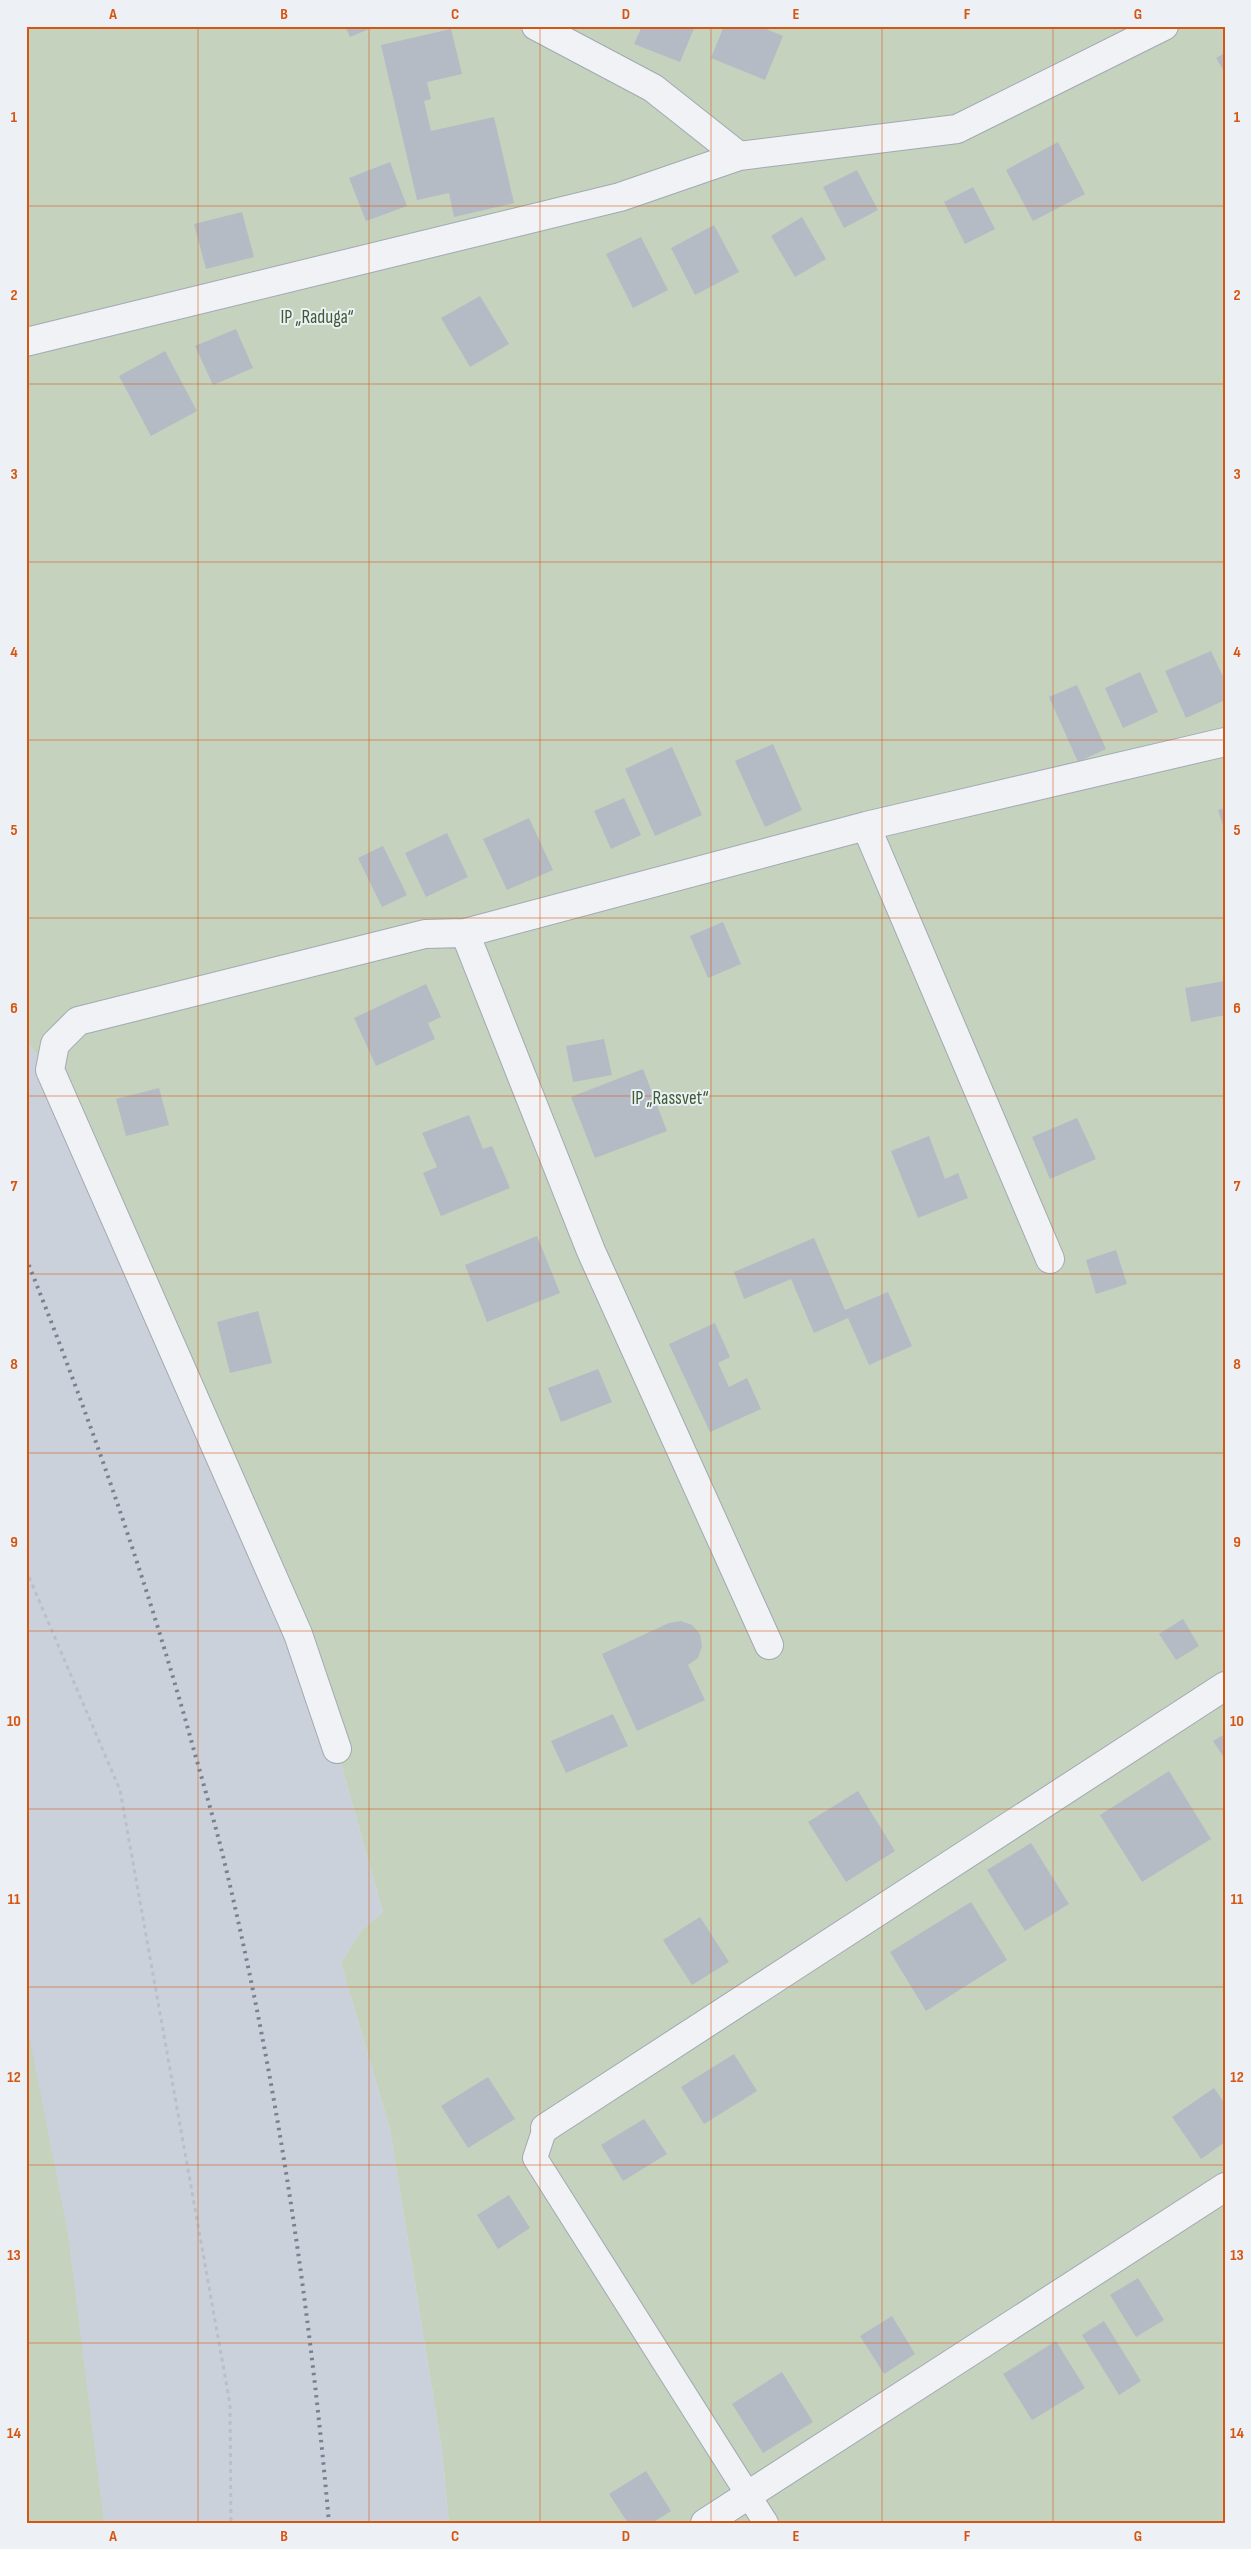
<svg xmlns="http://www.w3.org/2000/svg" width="1251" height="2549" font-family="'Sofia Sans Condensed',sans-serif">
  <rect width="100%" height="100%" fill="#dde2e8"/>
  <!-- built -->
  <path fill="#cbd1da" d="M 26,1041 L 50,1070 L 337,1749 L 383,1912 L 360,1932 L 341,1963 L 390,2129 L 442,2450 L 449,2523 L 26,2523 Z"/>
  <!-- green -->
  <path fill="#c4d2be" d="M 26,26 L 1225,26 L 1225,2523 L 449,2523 L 442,2450 L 390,2129 L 341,1963 L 360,1932 L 383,1912 L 337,1749 L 50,1070 L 26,1041 Z
    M 26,2019 L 68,2234 L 104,2523 L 26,2523 Z"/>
  <!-- building -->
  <path fill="#b4bbc5" d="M 345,26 L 376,26 L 350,37 Z
    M 642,26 L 695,26 L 680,62 L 634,44 Z
    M 724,26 L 759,26 L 783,36 L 765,80 L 711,58 Z
    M 451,29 L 462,74 L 427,82 L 431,99 L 424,101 L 431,131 L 494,117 L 514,203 L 454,217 L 449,193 L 417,200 L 381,45 Z
    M 1225,53 L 1225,73 L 1216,58 Z
    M 1058,142 L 1085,194 L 1033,221 L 1006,170 Z
    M 390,162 L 407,206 L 366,221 L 349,178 Z
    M 857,170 L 878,210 L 844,228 L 823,187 Z
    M 973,187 L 995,229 L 965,244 L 944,202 Z
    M 242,212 L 254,257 L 206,269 L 194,224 Z
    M 802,217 L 826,259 L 795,277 L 771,236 Z
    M 714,225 L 739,272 L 695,295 L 671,248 Z
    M 641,237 L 668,290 L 633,308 L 606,254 Z
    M 480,296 L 509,344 L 470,367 L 441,318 Z
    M 236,329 L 253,368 L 213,385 L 195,346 Z
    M 165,351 L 197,411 L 151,436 L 119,376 Z
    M 1211,651 L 1225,681 L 1225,700 L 1186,718 L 1165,671 Z
    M 1140,672 L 1158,712 L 1123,728 L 1105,688 Z
    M 1077,685 L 1106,749 L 1078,762 L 1049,697 Z
    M 773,744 L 802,810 L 765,827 L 735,761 Z
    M 672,747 L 702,815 L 655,836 L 625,769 Z
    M 624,798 L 641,835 L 611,849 L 594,811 Z
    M 1225,808 L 1225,829 L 1224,829 L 1218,810 Z
    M 529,818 L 553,870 L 507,890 L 483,839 Z
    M 447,833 L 468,877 L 426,897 L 405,853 Z
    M 383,846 L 407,895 L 382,907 L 358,858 Z
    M 723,922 L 741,964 L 708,978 L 690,936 Z
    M 1225,981 L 1225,1015 L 1191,1022 L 1185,988 Z
    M 426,984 L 441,1017 L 428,1023 L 435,1039 L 376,1066 L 354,1018 Z
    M 604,1039 L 612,1075 L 573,1082 L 566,1046 Z
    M 643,1069 L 667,1131 L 595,1158 L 571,1097 Z
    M 159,1088 L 169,1125 L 126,1136 L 116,1099 Z
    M 469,1115 L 483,1149 L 492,1146 L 510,1188 L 441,1216 L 423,1173 L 437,1167 L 422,1133 Z
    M 1077,1118 L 1096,1159 L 1050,1179 L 1032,1137 Z
    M 929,1136 L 945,1179 L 958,1173 L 968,1198 L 918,1218 L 891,1151 Z
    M 537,1236 L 560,1293 L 487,1322 L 465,1265 Z
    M 814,1238 L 845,1310 L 888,1292 L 912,1346 L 869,1365 L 848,1318 L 814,1333 L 791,1279 L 744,1299 L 734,1272 Z
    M 1116,1250 L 1127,1284 L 1096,1294 L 1086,1260 Z
    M 258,1311 L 272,1363 L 230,1373 L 217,1322 Z
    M 715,1323 L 730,1357 L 718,1363 L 729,1387 L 747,1378 L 761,1409 L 710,1432 L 669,1344 Z
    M 598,1369 L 612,1402 L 561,1422 L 548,1388 Z
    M 1183,1619 L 1199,1646 L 1176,1660 L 1159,1634 Z
    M 681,1621 L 692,1625 L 700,1634 L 702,1646 L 698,1658 L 688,1665 L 705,1700 L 637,1731 L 602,1654 L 669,1623 Z
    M 613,1714 L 628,1746 L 566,1773 L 551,1741 Z
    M 1225,1734 L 1225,1759 L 1213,1741 Z
    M 1169,1771 L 1211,1839 L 1142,1882 L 1100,1815 Z
    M 858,1791 L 895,1851 L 846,1882 L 808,1822 Z
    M 1031,1843 L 1069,1904 L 1025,1931 L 987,1870 Z
    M 971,1902 L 1007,1960 L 926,2011 L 890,1952 Z
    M 700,1917 L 729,1962 L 692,1985 L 663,1940 Z
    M 734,2054 L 757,2091 L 704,2124 L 681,2087 Z
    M 488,2077 L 515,2119 L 468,2148 L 441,2106 Z
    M 1214,2088 L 1225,2104 L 1225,2142 L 1201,2159 L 1172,2117 Z
    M 644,2119 L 667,2154 L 623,2181 L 601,2145 Z
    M 509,2195 L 530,2228 L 498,2249 L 477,2215 Z
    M 1138,2278 L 1164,2320 L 1136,2337 L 1110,2295 Z
    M 892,2316 L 915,2354 L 884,2374 L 860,2336 Z
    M 1104,2321 L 1141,2381 L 1119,2395 L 1082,2335 Z
    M 1056,2341 L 1085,2388 L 1032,2420 L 1003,2374 Z
    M 782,2372 L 813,2422 L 763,2453 L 732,2404 Z
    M 646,2471 L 671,2511 L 652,2523 L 628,2523 L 609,2494 Z"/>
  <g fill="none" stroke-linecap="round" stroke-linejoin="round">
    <defs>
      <path id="service" d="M 545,2128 L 535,2158 L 766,2523"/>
      <path id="minor" d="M 536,26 L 653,88 L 739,156
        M 26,342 L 620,197 L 739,156 L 957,129 L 1164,26
        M 866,826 L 1050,1259
        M 465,933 L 591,1251 L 769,1645
        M 337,1749 L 298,1634 L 50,1070 L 55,1044 L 78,1021 L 425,934 L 465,933 L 866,826 L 1225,742
        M 545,2128 L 1225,1686
        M 705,2523 L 1225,2187"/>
    </defs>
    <!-- service casing -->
    <use href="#service" stroke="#a2a9b2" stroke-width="26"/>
    <!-- minor casing -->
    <use href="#minor" stroke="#a2a9b2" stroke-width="30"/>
    <!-- path -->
    <path stroke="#bbc0c6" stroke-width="3" stroke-dasharray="4 4" stroke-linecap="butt" d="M 26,1570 L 120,1790 L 230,2404 L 231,2523"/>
    <!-- service -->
    <use href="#service" stroke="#f0f2f6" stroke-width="24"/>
    <!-- minor -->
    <use href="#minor" stroke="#f0f2f6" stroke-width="28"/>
    <!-- rail -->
    <path stroke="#768292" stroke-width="4" stroke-dasharray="2.5 5" stroke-linecap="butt" d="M 26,1258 C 89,1415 144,1573 190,1736 C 201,1776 213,1816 223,1856 C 276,2075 309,2298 329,2523"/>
  </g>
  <!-- grid -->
  <path fill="none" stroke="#d55511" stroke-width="1" stroke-opacity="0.55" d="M 198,26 L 198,2523M 369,26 L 369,2523M 540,26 L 540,2523M 711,26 L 711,2523M 882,26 L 882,2523M 1053,26 L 1053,2523M 26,206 L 1225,206M 26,384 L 1225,384M 26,562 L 1225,562M 26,740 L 1225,740M 26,918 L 1225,918M 26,1096 L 1225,1096M 26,1274 L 1225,1274M 26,1453 L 1225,1453M 26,1631 L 1225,1631M 26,1809 L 1225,1809M 26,1987 L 1225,1987M 26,2165 L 1225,2165M 26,2343 L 1225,2343"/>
  <g text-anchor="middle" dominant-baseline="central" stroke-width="4" stroke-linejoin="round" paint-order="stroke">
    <!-- park labels -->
    <g font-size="19" fill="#3c5c33" stroke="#edf1f6">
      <text x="317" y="317">IP „Raduga“</text>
      <text x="670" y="1098">IP „Rassvet“</text>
    </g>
  </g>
  <!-- border -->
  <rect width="1251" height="2549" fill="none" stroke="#edf1f6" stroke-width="55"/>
  <rect x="28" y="28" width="1196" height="2494" fill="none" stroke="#d55511" stroke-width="2"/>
  <g font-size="16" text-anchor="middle" font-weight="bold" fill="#d55511">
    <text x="113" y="19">A</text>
    <text x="284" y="19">B</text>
    <text x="455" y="19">C</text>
    <text x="626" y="19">D</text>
    <text x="796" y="19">E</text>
    <text x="967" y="19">F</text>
    <text x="1138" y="19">G</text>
    <text x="14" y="122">1</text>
    <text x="1237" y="122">1</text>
    <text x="14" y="300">2</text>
    <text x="1237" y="300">2</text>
    <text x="14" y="479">3</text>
    <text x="1237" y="479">3</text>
    <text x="14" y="657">4</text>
    <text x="1237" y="657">4</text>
    <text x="14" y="835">5</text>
    <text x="1237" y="835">5</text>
    <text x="14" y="1013">6</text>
    <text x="1237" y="1013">6</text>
    <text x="14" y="1191">7</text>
    <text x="1237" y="1191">7</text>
    <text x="14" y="1369">8</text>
    <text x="1237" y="1369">8</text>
    <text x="14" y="1547">9</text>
    <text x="1237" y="1547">9</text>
    <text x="14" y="1726">10</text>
    <text x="1237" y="1726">10</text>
    <text x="14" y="1904">11</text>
    <text x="1237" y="1904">11</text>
    <text x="14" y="2082">12</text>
    <text x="1237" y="2082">12</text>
    <text x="14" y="2260">13</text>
    <text x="1237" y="2260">13</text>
    <text x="14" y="2438">14</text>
    <text x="1237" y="2438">14</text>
    <text x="113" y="2541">A</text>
    <text x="284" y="2541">B</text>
    <text x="455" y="2541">C</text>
    <text x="626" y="2541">D</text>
    <text x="796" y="2541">E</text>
    <text x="967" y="2541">F</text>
    <text x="1138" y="2541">G</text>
  </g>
</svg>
